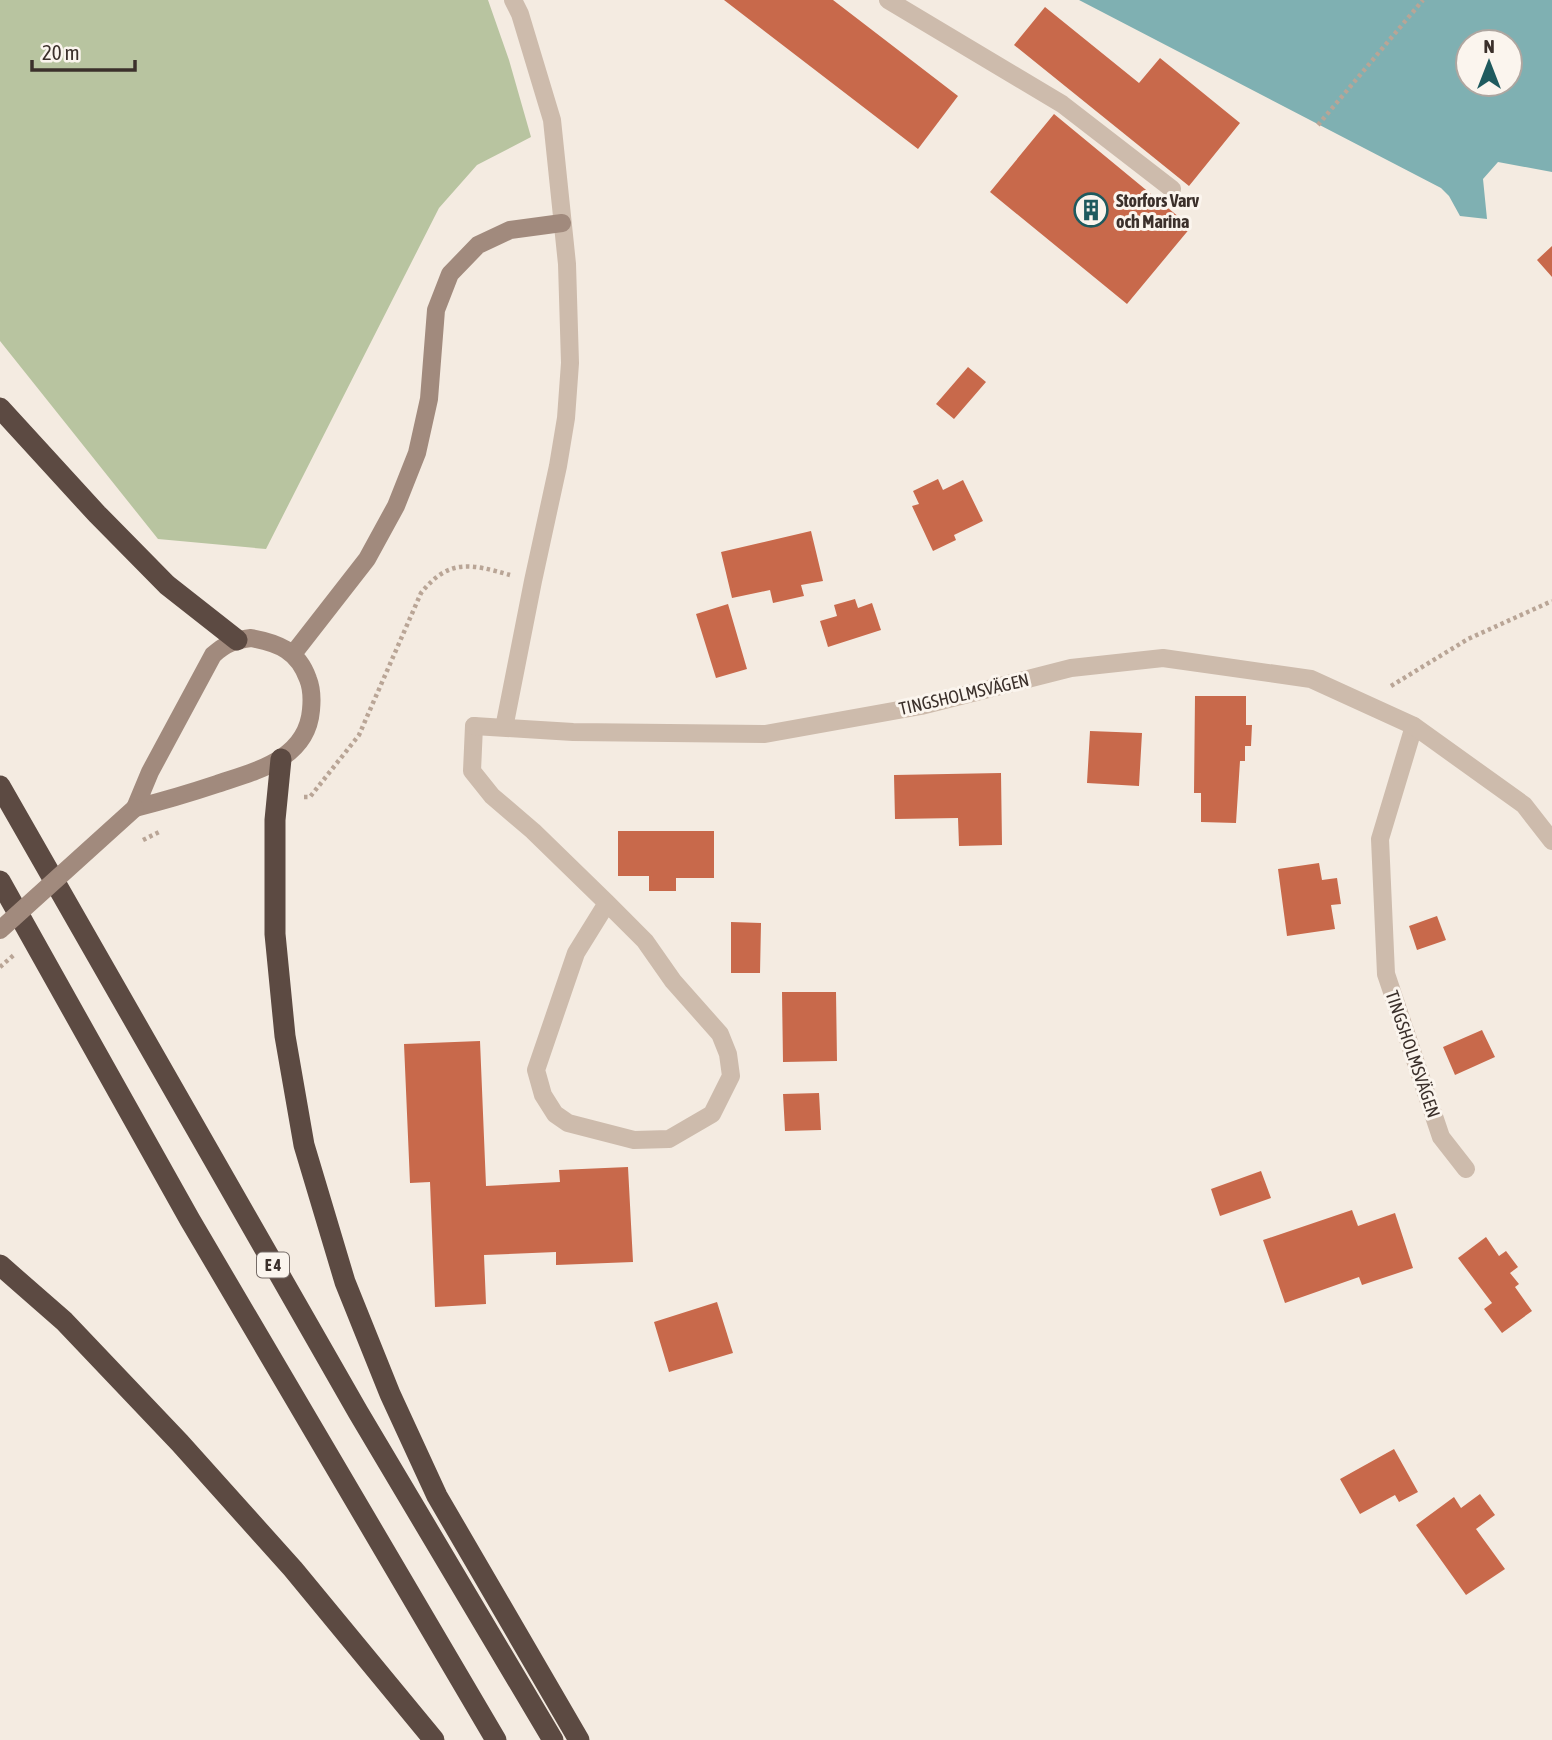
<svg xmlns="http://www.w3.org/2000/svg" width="1552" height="1740" font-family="'Asap Condensed',sans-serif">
  <rect width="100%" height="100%" fill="#f4ebe1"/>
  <!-- green -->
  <path fill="#b8c4a0" d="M 0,0 L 488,0 L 509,60 L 531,137 L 477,165 L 439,208 L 266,549 L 158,539 L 0,341 Z"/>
  <!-- water -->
  <path fill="#7fb0b2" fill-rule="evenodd" d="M 1079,0 L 1552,0 L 1552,172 L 1498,162 L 1483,179 L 1487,219 L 1460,216 L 1449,196 L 1441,188 ZM 1468,42 L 1510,42 L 1510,84 L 1468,84 Z"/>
  <!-- building -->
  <path fill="#c8694b" d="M 724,0 L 833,0 L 958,96 L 918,149 Z
    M 1045,7 L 1139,83 L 1160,58 L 1240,123 L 1189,186 L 1014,45 Z
    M 1054,114 L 1191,227 L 1127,304 L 990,192 Z
    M 1552,246 L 1552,277 L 1537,260 Z
    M 968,367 L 986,382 L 954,419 L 936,404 Z
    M 938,479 L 943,490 L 963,480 L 983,521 L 954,535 L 956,540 L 933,551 L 912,506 L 919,504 L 913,491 Z
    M 811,531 L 823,581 L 801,585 L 804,596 L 773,603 L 770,590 L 732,598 L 721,552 Z
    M 855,599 L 858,608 L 872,603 L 881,630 L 828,647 L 820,621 L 837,616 L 834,605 Z
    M 728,604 L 747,669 L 716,678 L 696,614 Z
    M 1195,696 L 1246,696 L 1246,725 L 1252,725 L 1251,746 L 1245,746 L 1245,761 L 1240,761 L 1236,823 L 1201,822 L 1201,793 L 1194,793 Z
    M 1090,731 L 1142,733 L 1139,786 L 1087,783 Z
    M 1001,773 L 1002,845 L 959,846 L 958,818 L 895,819 L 894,775 Z
    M 618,831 L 714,831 L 714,878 L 676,878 L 676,891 L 649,891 L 649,876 L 618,876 Z
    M 1319,863 L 1322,880 L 1337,878 L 1341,904 L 1331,905 L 1335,929 L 1287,936 L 1278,869 Z
    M 1437,916 L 1446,940 L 1417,950 L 1409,926 Z
    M 731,922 L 761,923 L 760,973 L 731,973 Z
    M 782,992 L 836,992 L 837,1061 L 783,1062 Z
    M 1482,1030 L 1495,1057 L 1455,1075 L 1443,1047 Z
    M 480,1041 L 486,1186 L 560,1182 L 559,1170 L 628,1167 L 633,1262 L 556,1265 L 556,1252 L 484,1255 L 486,1304 L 435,1307 L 430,1182 L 410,1183 L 404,1044 Z
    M 819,1093 L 821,1130 L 785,1131 L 783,1094 Z
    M 1261,1171 L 1271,1198 L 1220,1216 L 1211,1189 Z
    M 1352,1210 L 1358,1226 L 1395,1213 L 1413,1268 L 1362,1285 L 1359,1277 L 1285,1303 L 1263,1240 Z
    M 1486,1237 L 1499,1256 L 1506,1251 L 1518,1267 L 1510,1273 L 1519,1284 L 1515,1287 L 1532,1311 L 1502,1333 L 1484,1309 L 1492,1303 L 1458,1258 Z
    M 717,1302 L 733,1353 L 669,1372 L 654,1322 Z
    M 1394,1449 L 1418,1492 L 1399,1502 L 1395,1495 L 1360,1514 L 1340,1479 Z
    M 1480,1494 L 1495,1515 L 1476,1529 L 1505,1569 L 1466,1595 L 1416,1525 L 1454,1497 L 1461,1508 Z"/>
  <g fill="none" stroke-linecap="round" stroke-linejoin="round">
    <!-- path -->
    <path stroke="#b9a596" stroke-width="4.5" stroke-dasharray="3.5 3.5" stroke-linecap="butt" d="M 1318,125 L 1423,0
      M 1391,686 L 1468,639 L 1552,601
      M 304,797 L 310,797 L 359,735 L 421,593 C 449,558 471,564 510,575
      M 143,840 L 161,831"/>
    <!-- lane -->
    <path stroke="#cdbbac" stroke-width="18" d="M 888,0 L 1062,104 L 1172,189
      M 474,726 L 472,771 L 492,796 L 533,831 L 607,903 L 645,941 L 673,981 L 720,1034 L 728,1054 L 731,1076 L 712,1114 L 669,1139 L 634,1140 L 568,1123 L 555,1114 L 543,1095 L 536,1070 L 576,953 L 607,903
      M 1414,726 L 1380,839 L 1386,974 L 1441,1137 L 1466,1169"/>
    <!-- street -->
    <path stroke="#cdbbac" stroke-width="18" d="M 474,726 L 573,732 L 765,734 L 921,706 L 1071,668 L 1163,658 L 1311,679 L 1414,726 L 1524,805 L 1552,841
      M 504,728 L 533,581 L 558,466 L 566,418 L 570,363 L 567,264 L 552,120 L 520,14 L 513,0"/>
    <!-- secondary -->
    <path stroke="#a18a7d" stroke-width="18" d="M 251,638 C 279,643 298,651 308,679 C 312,689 312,700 311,710 C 307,759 256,771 217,784 C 190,793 163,801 135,808 L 150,772 L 213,655 C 225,644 235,640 251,638 Z
      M 293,654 L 367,559 L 396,506 L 417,453 L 429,399 L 436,310 L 450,274 L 478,245 L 510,230 L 562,223"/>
    <!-- highway -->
    <path stroke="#5c4a42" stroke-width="21" d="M 0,408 L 97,514 L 167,585 L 237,640
      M 281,759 L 275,820 L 275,934 L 285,1036 L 304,1145 L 345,1282 L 390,1394 L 437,1496 L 579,1740
      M 0,786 L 358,1412 L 553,1740
      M 0,881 L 190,1220 L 496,1740
      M 0,1265 L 64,1321 L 180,1443 L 293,1569 L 434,1740"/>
    <!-- path-bridge -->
    <path stroke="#b9a596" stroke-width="4.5" stroke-dasharray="3.5 3.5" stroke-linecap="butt" d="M 0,967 L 15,954"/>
    <!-- secondary-bridge -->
    <path stroke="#a18a7d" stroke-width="18" d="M 0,930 L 135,808"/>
  </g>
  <!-- icons -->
  <defs>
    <symbol id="building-ring" viewBox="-11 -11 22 22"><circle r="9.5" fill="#fbf5ee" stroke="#1f5a5e" stroke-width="1.5"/><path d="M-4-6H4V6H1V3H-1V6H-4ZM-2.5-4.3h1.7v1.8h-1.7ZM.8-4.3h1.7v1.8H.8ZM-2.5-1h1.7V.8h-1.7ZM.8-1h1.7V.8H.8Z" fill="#1f5a5e"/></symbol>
  </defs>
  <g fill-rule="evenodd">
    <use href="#building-ring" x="1072" y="191" width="38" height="38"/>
  </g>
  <g text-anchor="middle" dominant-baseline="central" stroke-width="6" stroke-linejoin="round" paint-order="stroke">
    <!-- shield labels -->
    <rect fill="#fbf5ee" stroke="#756b66" stroke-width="2" x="257" y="1252.5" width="32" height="25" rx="5"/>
    <g font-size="16" font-weight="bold" fill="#3b302b">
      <text x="273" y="1265">E 4</text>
    </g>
    <!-- poi labels -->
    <g font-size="18" font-weight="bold" fill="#3b302b" stroke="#fbf5ee" text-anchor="start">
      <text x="1116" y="200">Storfors Varv<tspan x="1116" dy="21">och Marina</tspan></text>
    </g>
    <!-- street labels -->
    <g font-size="18" fill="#3b302b" stroke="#fbf5ee">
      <text transform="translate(964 694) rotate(-13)">TINGSHOLMSVÄGEN</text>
      <text transform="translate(1413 1054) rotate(71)">TINGSHOLMSVÄGEN</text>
    </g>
  </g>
  <!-- north arrow -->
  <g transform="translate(1489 63)"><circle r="33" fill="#fbf5ee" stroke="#aea6a0" stroke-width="2"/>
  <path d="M0-5L12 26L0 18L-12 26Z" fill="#1f5a5e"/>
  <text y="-10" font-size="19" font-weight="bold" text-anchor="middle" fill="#3b302b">N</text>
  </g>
  <!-- scale -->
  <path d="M32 60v10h103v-10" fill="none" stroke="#3b302b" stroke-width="3.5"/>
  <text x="42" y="60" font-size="21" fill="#3b302b" stroke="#fbf5ee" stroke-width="5" paint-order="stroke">20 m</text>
</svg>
